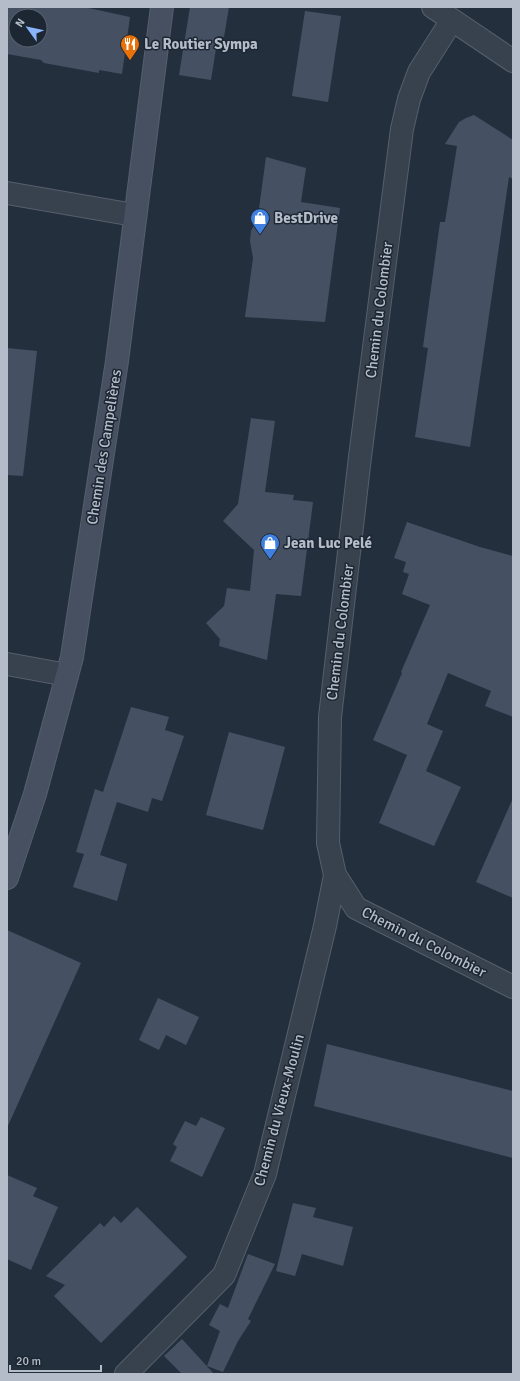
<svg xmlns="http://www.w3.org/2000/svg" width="520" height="1381" font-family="Signika,sans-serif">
  <rect width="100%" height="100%" fill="#242f3e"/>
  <!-- building -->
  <path fill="#455162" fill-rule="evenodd" d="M 7,7 L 84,7 L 130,17 L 122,74 L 99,70 L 99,73 L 44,63 L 41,60 L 7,54 ZM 16,16 L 40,16 L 40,40 L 16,40 Z
    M 190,7 L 229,7 L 224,37 L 218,36 L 211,80 L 179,75 Z
    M 305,11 L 341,16 L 328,102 L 292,96 Z
    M 474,115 L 513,140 L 513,179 L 509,177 L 470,447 L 415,437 L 428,348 L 423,347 L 440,222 L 445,222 L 457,146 L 445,144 L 459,122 L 466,118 Z
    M 266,157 L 306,168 L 301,202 L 340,208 L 325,322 L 245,317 L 253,258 L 250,241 L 251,231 L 258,216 Z
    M 7,348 L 37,351 L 23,476 L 7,475 Z
    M 251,418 L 275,421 L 265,492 L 294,495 L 293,500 L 313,502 L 301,596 L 276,594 L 267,660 L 219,646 L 220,639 L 206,623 L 224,606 L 227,588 L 250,591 L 254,550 L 223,521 L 238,504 Z
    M 407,522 L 480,547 L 513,556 L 513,717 L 485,706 L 491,691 L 448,673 L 427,724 L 443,731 L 426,771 L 461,787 L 434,846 L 379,823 L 407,755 L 373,740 L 402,673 L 401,672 L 430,605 L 402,594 L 409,574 L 403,572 L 406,562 L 394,558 Z
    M 131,707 L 169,717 L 165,730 L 184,736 L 162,801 L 152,798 L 148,812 L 117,802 L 100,855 L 127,864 L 117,901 L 73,887 L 84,854 L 76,852 L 95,789 L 103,792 Z
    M 229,732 L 285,747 L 263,830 L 206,815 Z
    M 513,798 L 513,898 L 476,882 Z
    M 7,930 L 81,963 L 7,1128 Z
    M 158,998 L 199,1017 L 186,1045 L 166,1035 L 159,1050 L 139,1040 Z
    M 327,1044 L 513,1091 L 513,1158 L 314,1106 Z
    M 201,1117 L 225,1128 L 202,1177 L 170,1161 L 177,1147 L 173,1144 L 185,1121 L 196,1126 Z
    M 7,1175 L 37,1188 L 33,1196 L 58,1207 L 31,1270 L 7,1259 Z
    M 293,1203 L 316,1208 L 313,1217 L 353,1227 L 343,1266 L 302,1254 L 295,1276 L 276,1271 Z
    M 137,1207 L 187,1257 L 101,1343 L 54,1296 L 65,1285 L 46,1276 L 100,1223 L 104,1227 L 114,1216 L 121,1223 Z
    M 248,1254 L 275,1264 L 248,1319 L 251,1321 L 238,1341 L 223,1372 L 207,1366 L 220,1331 L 209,1325 L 220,1304 L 228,1308 Z
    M 182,1339 L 214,1374 L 182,1374 L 164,1356 Z"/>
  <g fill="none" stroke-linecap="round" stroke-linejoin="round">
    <defs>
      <path id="minor" d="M 433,7 L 513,61
        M 452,20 L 419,72 L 409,99 L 402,129 L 360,457 L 330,717 L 328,843 L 335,875 L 356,908 L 513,987
        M 7,193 L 134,215
        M 7,664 L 67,675
        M 126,1374 L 224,1275 L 265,1174 L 325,926 L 335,875"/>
      <path id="secondary" d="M 7,878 L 35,794 L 72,657 L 117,361 L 162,7"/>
    </defs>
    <!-- minor casing -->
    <use href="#minor" stroke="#565f6c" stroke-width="24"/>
    <!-- secondary casing -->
    <use href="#secondary" stroke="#565f6c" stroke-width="24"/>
    <!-- minor -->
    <use href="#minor" stroke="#38414e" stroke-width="22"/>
    <!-- secondary -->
    <use href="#secondary" stroke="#465061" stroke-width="22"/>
  </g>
  <!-- icons -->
  <defs>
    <symbol id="restaurant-pin" viewBox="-11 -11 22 30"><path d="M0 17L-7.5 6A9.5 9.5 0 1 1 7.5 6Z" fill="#e8710a" stroke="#1d2633"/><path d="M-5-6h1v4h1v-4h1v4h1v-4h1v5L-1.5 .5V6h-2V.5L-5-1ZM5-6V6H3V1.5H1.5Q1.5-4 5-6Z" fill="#fff"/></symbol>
    <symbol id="shop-pin" viewBox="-11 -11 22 30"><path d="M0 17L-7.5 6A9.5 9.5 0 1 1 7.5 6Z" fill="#3f7fe0" stroke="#1d2633"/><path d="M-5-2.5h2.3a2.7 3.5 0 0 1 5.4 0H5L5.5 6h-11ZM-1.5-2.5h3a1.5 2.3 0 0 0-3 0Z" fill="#fff"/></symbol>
  </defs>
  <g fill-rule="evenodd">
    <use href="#restaurant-pin" x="119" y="33" width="22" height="30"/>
    <use href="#shop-pin" x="249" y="207" width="22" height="30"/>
    <use href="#shop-pin" x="259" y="532" width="22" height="30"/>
  </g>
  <g text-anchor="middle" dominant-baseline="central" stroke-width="3" stroke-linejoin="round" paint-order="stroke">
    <!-- poi labels -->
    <g font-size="15" font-weight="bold" fill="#b4bcc9" stroke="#1d2633" text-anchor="start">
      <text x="144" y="44">Le Routier Sympa</text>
      <text x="274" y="218">BestDrive</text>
      <text x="284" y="543">Jean Luc Pelé</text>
    </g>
    <!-- street labels -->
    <g font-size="15" fill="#b4bcc9" stroke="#1d2633">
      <text transform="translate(379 310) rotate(-83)">Chemin du Colombier</text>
      <text transform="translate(104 447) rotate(-81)">Chemin des Campelières</text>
      <text transform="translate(340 632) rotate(-83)">Chemin du Colombier</text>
      <text transform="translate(424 942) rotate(27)">Chemin du Colombier</text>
      <text transform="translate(279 1110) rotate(-75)">Chemin du Vieux-Moulin</text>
    </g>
  </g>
  <!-- border -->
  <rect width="520" height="1381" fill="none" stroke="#b4bcc9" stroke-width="16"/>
  <!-- north arrow -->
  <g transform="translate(28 28) rotate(303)"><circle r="19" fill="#1d2633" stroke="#59626f"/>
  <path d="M0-3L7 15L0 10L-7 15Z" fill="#8ab4f8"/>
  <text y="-6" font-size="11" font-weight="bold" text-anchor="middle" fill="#b4bcc9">N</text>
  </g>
  <!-- scale -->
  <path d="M10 1365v6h91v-6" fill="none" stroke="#b4bcc9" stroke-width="2"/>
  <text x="16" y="1365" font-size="12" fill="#b4bcc9" stroke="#1d2633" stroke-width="3" paint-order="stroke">20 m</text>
</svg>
